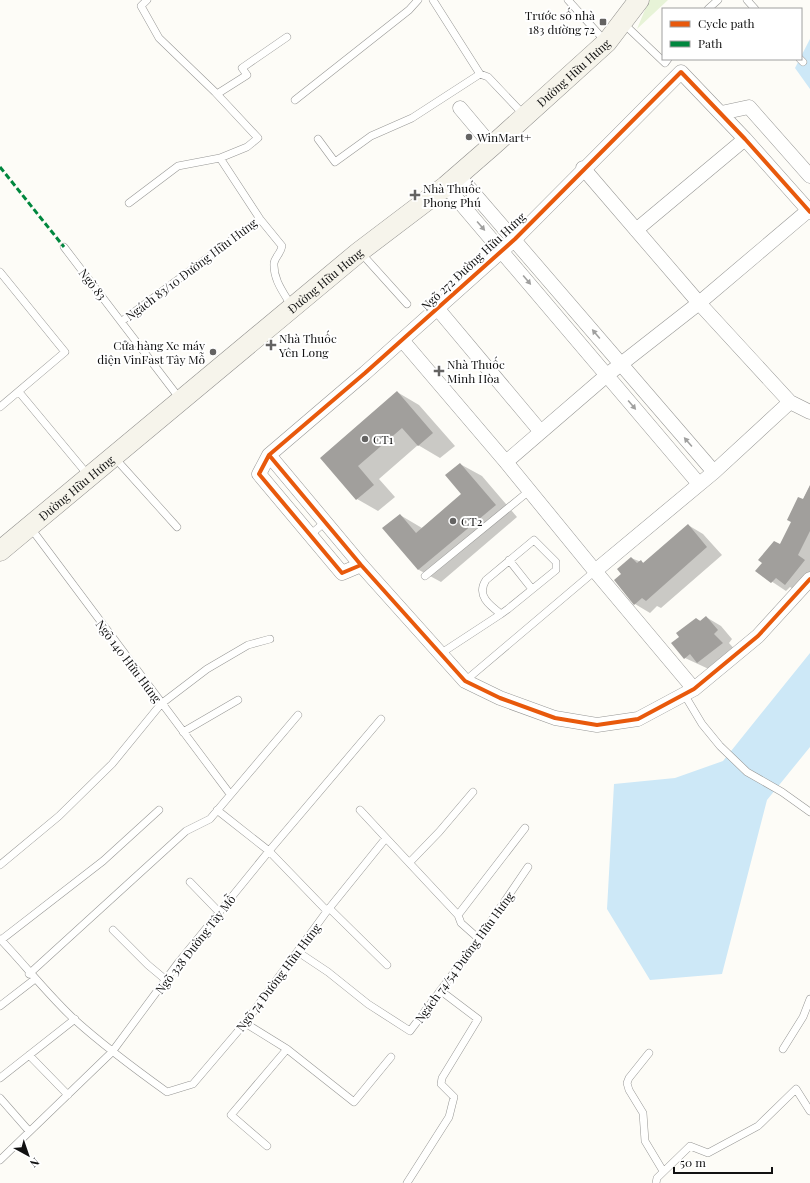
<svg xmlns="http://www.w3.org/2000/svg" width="810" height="1183" font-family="'Playfair Display',serif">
  <rect width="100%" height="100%" fill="#fdfcf7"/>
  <!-- green -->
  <path fill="#e7f3d7" d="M 649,0 L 668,0 L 637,29 Z"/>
  <!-- water -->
  <path fill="#cde8f7" d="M 810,39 L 810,89 L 795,68 Z
    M 810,653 L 810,747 L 767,800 L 722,974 L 650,980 L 607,909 L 614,784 L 675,778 L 723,761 Z"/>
  <!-- shadow -->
  <path fill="#0003" d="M 397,392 L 419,405 L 455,446 L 440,458 L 418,445 L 379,479 L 395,497 L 378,511 L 357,499 L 321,458 Z
    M 460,464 L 482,476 L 517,517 L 441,582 L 419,570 L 384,529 L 400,515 L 422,528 L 463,494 Z
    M 810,486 L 810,581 L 800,593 L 790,587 L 786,591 L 756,571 L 780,545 Z
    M 688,525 L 703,534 L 722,555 L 661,608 L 657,606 L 650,613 L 635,604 L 622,574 L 631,558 L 644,563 Z
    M 706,617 L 721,626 L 732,639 L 729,643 L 737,652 L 713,671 L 685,658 L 681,637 L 696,619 L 701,621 Z"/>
  <!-- building -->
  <path fill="#a19f9c" d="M 397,391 L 433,433 L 418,446 L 402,428 L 358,466 L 374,485 L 356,500 L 320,458 Z
    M 460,463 L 496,505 L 418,570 L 382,528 L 400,514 L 416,533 L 461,494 L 445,475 Z
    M 810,485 L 810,531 L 798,555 L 805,560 L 785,585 L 776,578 L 771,583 L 755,571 L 762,563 L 758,560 L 774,541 L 780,544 L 791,522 L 787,520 L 798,497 L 803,499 Z
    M 688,524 L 707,547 L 646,601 L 642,598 L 634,605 L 614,580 L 621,574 L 617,569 L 631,557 L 637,563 L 641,560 L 643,563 Z
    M 706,616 L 718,630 L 714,634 L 723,643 L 697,663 L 690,654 L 684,659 L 671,643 L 679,637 L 676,633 L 696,618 L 700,621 Z"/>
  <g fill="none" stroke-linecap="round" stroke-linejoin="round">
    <defs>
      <path id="service" d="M 433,0 L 480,74 L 488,77 L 525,116
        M 568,0 L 605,41
        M 747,0 L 755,9
        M 708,9 L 718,0
        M 623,23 L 665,63 L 668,59
        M 800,59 L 803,62
        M 217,94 L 247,75 L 242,68 L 287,37
        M 295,100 L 409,10 L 418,0
        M 318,139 L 335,162 L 371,136 L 412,118 L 480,74
        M 220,158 L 260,219 L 282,246 C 281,253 275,257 274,263 C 273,280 284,293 292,307
        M 129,203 L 178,166 L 220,158 L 247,147 L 258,138 L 215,92 L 159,38 L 141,6 L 147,0
        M 64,247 L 180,399
        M 361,253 L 407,304
        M 0,272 L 65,352 L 0,407
        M 122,321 L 260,219
        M 19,392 L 88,475
        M 114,457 L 177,527
        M 30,527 L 230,794
        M 309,536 L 325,522
        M 509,560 L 532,589
        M 425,576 L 529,491
        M 440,654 L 501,614 L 508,609 L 556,570 L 556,562 L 534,540 L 486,580 C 476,595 489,605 501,614
        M 465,681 L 595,571
        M 684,694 L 702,724 L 720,746 L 747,772 L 782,792 L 810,812
        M 183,732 L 238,700
        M 217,810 L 269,851 L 327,911
        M 360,810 L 386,838
        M 410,862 L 439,832 L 473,792
        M 0,865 L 59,816 L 112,764 L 161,704 L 207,669 L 248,645 L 270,639
        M 190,882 L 219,912
        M 329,908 L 387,965
        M 458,915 L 525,828
        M 113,930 L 148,965 L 166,980
        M 0,939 C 25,965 48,995 75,1020 C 104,1046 135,1069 167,1092 L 193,1084 L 245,1023 L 327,911 L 386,838 L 458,915 L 461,923 L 479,939
        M 1,940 L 103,861 L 159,810
        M 298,952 L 328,972 L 368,1004 L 410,1031 L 479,939 L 528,867
        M 29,974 L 186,831 L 210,819 L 298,715
        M 0,1006 L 35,979
        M 245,1023 L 287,1049 L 354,1102 L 391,1057
        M 783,1049 L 803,1017 L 810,999
        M 649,1053 L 629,1078 L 627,1083 L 629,1090 L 643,1113 L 645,1141 L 663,1171
        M 29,1055 L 68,1095
        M 0,1078 L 75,1019
        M 0,1098 L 29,1131
        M 267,1146 L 231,1115 L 287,1049
        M 0,1160 L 112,1052 L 178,963 L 269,851 L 381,719
        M 407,1183 L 449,1117 L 454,1097 L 441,1084 L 442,1078 L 478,1019 L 441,991
        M 656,1183 L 657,1178 L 690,1146 L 708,1153 L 758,1126 L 796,1089 L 810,1111"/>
      <path id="minor" d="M 460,108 L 492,146
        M 721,113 L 749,107 L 810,176
        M 583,168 L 699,303 L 790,402 L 810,412
        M 458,175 L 714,472
        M 446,186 L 699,484
        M 636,230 L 745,139
        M 437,308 L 541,432
        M 402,340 L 506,462 L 595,571
        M 269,455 L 361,565 L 465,681 L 500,698 L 555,718 L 597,725 L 638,719 L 694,689 L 758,636 L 810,579
        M 506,462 L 607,375 L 699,303 L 810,209
        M 361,565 L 342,573 L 259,474 L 269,455 L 365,373 L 515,239 L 681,72 L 745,139 L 810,212
        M 694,689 L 595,571 L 714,472 L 790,402"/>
      <g id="secondary">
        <path id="s1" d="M 0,551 L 359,252 L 446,186 L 492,146 L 607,42 L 639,0"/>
      </g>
    </defs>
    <!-- service casing -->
    <use href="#service" stroke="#979795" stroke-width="8"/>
    <!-- minor casing -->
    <use href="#minor" stroke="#979795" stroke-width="15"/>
    <!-- secondary casing -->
    <use href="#secondary" stroke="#8e8d8b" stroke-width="21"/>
    <!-- service -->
    <use href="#service" stroke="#fffffe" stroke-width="7"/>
    <!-- minor -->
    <use href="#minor" stroke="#fffffe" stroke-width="14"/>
    <!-- secondary -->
    <use href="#secondary" stroke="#f6f4eb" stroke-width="20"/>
    <!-- quiet -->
    <path stroke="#00873e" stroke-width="3" stroke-dasharray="6 3" stroke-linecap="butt" d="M 0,167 L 64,247"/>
    <defs>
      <path id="cycleway" d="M 269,455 L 361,565 L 465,681 L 500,698 L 555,718 L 597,725 L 638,719 L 694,689 L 758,636 L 810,579
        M 361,565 L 342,573 L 259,474 L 269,455 L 365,373 L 515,239 L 681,72 L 745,139 L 810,212"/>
    </defs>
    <!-- cycleway casing -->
    <use href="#cycleway" stroke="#fff" stroke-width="6"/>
    <!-- cycleway -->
    <use href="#cycleway" stroke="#e8590c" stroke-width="4"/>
  </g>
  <!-- one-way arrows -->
  <defs><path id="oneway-solid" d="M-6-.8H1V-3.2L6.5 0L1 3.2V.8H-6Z"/></defs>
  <g fill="#a0a09f">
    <use href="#oneway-solid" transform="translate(481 226) rotate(49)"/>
    <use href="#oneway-solid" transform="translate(527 280) rotate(50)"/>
    <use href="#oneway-solid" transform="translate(596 334) rotate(-130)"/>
    <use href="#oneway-solid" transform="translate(632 405) rotate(50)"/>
    <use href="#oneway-solid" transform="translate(688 442) rotate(-131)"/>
  </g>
  <!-- markers -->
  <g fill="#646362" stroke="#fff" stroke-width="1.5">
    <rect x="599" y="18" width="8" height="8" rx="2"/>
    <circle cx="469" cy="137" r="4"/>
    <path d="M413 189h4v4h4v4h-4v4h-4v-4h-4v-4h4z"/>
    <path d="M269 339h4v4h4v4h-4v4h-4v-4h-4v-4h4z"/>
    <circle cx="213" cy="352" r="4"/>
    <path d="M437 365h4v4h4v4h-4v4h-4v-4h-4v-4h4z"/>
    <circle cx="365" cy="439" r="4"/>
    <circle cx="453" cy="521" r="4"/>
  </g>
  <g text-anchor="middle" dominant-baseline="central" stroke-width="4" stroke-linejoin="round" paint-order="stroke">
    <!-- poi labels -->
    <g font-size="12" fill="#111" stroke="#fff" text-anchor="start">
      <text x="595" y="15" text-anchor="end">Trước số nhà<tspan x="595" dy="14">183 đường 72</tspan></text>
      <text x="477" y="137">WinMart+</text>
      <text x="423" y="188">Nhà Thuốc<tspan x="423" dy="14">Phong Phú</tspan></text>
      <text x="279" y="338">Nhà Thuốc<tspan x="279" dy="14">Yên Long</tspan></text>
      <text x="205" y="345" text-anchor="end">Cửa hàng Xe máy<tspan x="205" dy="14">điện VinFast Tây Mỗ</tspan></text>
      <text x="447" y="364">Nhà Thuốc<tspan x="447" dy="14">Minh Hòa</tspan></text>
      <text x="373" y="439">CT1</text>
      <text x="461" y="521">CT2</text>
    </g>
    <!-- street labels -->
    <g font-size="12" fill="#111" stroke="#fff">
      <text stroke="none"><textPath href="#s1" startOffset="747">Đường Hữu Hưng</textPath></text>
      <text transform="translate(473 261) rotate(-43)">Ngõ 272 Đường Hữu Hưng</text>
      <text transform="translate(191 269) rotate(-37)">Ngách 83/10 Đường Hữu Hưng</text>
      <text stroke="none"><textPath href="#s1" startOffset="423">Đường Hữu Hưng</textPath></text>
      <text transform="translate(93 284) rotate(52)">Ngõ 83</text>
      <text stroke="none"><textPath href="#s1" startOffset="99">Đường Hữu Hưng</textPath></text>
      <text transform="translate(129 661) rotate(53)">Ngõ 140 Hữu Hưng</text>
      <text transform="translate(195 944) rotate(-52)">Ngõ 328 Đường Tây Mỗ</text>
      <text transform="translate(464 957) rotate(-54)">Ngách 74/54 Đường Hữu Hưng</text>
      <text transform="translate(278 977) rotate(-53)">Ngõ 74 Đường Hữu Hưng</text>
    </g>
  </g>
  <!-- legend -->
  <rect x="662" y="8" width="140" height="52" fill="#ffffff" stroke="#a0a0a0"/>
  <rect x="670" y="21" width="20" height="6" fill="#e8590c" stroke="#a0a0a0"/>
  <text x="698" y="28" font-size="12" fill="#111111">Cycle path</text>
  <rect x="670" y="41" width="20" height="6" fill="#00873e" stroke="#a0a0a0"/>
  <text x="698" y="48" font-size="12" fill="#111111">Path</text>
  <!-- north arrow -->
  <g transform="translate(28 1155) rotate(140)" stroke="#ffffff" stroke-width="3" paint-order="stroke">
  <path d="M0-3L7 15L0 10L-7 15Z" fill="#111111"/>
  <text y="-6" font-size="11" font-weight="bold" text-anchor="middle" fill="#111111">N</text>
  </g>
  <!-- scale -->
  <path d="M674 1167v6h98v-6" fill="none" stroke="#111111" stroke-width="2"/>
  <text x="680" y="1167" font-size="12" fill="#111111" stroke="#ffffff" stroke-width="3" paint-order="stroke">50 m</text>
</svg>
